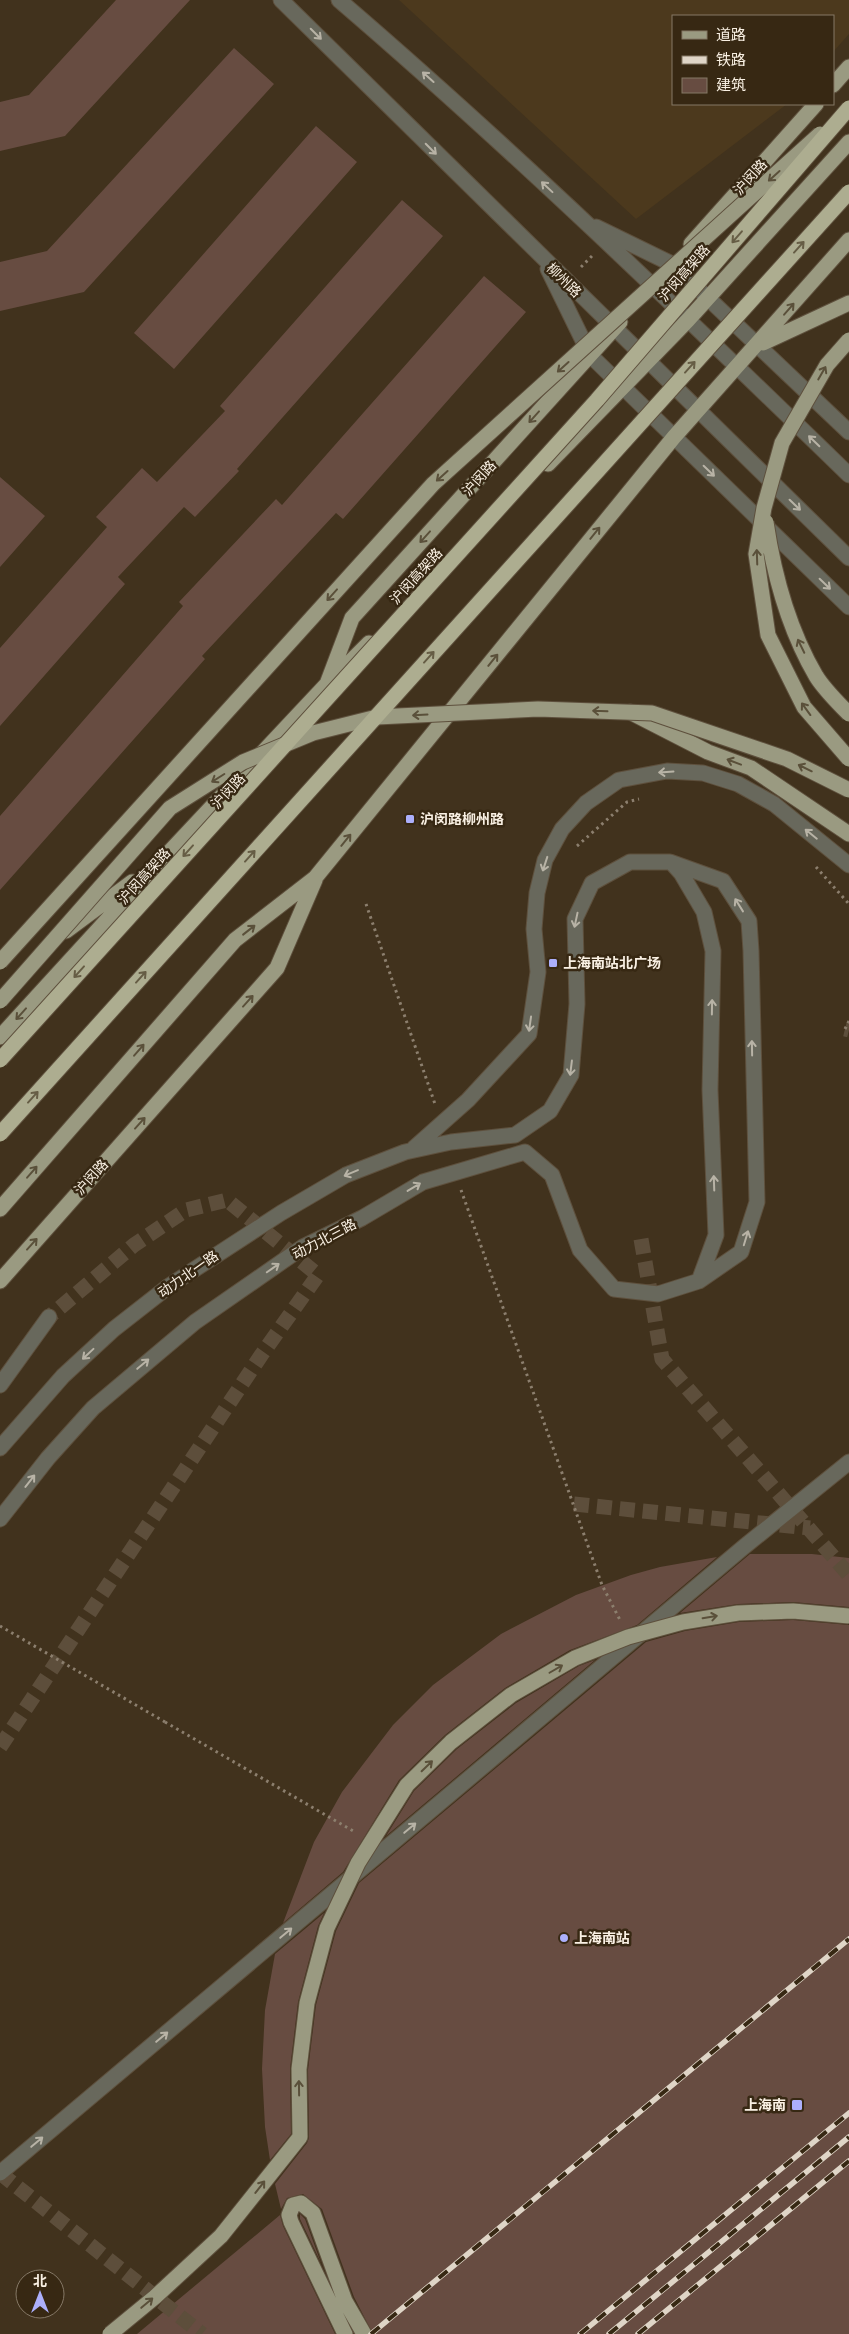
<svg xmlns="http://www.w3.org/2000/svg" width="849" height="2334" font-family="'IBM Plex Sans','Noto Sans SC',sans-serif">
  <rect width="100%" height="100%" fill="#41321d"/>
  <!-- built -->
  <path fill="#4c391d" d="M 399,0 L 849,0 L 849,34 L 833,52 L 833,16 L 673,16 L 673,104 L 787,104 L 636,219 Z"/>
  <!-- building -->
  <path fill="#674c41" d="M 116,0 L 190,0 L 65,136 L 0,151 L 0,102 L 29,95 Z
    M 234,48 L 274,84 L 84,292 L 0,311 L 0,262 L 47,251 Z
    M 316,126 L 357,162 L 174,369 L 134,333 Z
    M 402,200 L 443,236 L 237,469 L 239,471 L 195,517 L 184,507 L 118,577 L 125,584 L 0,726 L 0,648 L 107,527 L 96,517 L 142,468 L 157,482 L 225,411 L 220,406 Z
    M 484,276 L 526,312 L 343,519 L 336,513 L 202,656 L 205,659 L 0,890 L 0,816 L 183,606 L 179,602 L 276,499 L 282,505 Z
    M 0,477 L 45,516 L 0,567 Z
    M 750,1554 L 812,1554 L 849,1558 L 849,1607 L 793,1602 L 738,1604 L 680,1613 Z
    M 717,1557 L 637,1625 L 570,1650 L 505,1688 L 445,1735 L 399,1780 L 343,1872 L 283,1923 L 314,1842 L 342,1792 L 393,1725 L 433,1685 L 501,1634 L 576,1595 L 631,1575 L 660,1567 Z
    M 793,1620 L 849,1625 L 849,2334 L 373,2334 L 354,2297 L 322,2209 L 303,2194 L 287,2198 L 281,2209 L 275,2184 L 307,2143 L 309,2138 L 308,2070 L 316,2005 L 336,1931 L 359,1883 L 646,1642 L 685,1631 L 739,1622 Z
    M 595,1660 L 386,1836 L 414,1791 L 457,1749 L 516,1703 L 579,1666 Z
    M 324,1913 L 318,1926 L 298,2002 L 290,2069 L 291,2134 L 270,2160 L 265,2127 L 262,2069 L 265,2010 L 275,1954 Z
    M 300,2214 L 305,2219 L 321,2263 L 300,2219 Z
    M 280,2215 L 283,2226 L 335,2334 L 137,2334 Z"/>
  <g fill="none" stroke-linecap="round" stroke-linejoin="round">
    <!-- minor-tunnel -->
    <path stroke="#5d4e3b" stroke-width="15" stroke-dasharray="15 8" stroke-linecap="butt" d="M 845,1029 L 849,1030
      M 641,1239 L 662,1359 L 849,1575
      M 574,1504 L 810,1528
      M 0,1747 L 262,1354 L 318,1275 L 227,1200 L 186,1210 L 134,1245 L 49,1317
      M 0,2173 L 202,2334"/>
    <defs>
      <path id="minor" d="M 281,0 L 849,558
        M 339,0 C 515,151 682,313 849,475
        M 596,227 L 672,264 L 849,432
        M 548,269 L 590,355 L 849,607
        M 672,863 L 681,873 L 704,912 L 713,951 L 710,1090 L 716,1235 L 699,1281
        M 414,1148 L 468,1100 L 529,1034 L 538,972 L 534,929 L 537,893 L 545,860 L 562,829 L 586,803 L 619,780 L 667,771 L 703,773 L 738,784 L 774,804 L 849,865
        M 0,1385 L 49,1317
        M 0,1448 L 63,1376 L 114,1329 L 169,1286 L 281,1213 L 346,1175 L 405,1152 L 451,1142 L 515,1135 L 550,1111 L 571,1075 L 577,1004 L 575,919 L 592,883 L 630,862 L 670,862 L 723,881 L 749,921 L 751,951 L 757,1202 L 741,1252 L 699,1281 L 658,1294 L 614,1289 L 580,1250 L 552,1175 L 525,1152 L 423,1182 L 362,1218 L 303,1247 L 195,1322 L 93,1408 L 48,1458 L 0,1519
        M 0,2173 L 745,1546 L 849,1462"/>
      <path id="major" d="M 833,85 L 849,67
        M 691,244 L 816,104
        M 763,343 L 849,303
        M 548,464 L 688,320 L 849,142
        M 332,680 L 369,643
        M 630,712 L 708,752 L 751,768 L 849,834
        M 66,931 L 132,882
        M 0,1037 L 160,862 L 327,684 L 352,618 L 620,322
        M 0,1209 L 235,940 L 315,878 L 674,437 L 849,240
        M 0,1281 L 277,968 L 315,880
        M 345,2334 L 291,2222 L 289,2215 L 293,2205 L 301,2203 L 313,2213 L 345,2301 L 364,2334"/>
    </defs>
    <!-- minor casing -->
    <use href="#minor" stroke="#5e503d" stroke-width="17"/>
    <!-- major casing -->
    <use href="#major" stroke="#5e503d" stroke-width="17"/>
    <!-- path -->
    <path stroke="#8c7f6e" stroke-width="3" stroke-dasharray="2.5 4" stroke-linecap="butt" d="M 581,267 L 593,255
      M 577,846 L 627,802 L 639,799
      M 816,867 L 849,904
      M 366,904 L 435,1104
      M 845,1029 L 849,1021
      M 461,1190 L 602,1585 L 620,1620
      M 0,1626 L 165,1722"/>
    <!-- minor -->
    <use href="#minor" stroke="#68685c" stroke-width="15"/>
    <!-- major -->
    <use href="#major" stroke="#9a9a81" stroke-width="15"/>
    <defs>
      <path id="rail" d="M 371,2334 L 849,1939
        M 580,2334 L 849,2113
        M 609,2334 L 849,2137
        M 638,2334 L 849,2161"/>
    </defs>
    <!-- rail casing -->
    <use href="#rail" stroke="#dfd5c7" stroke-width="5.5"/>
    <!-- rail -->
    <use href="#rail" stroke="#372813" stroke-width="4" stroke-dasharray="11" stroke-linecap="butt"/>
    <defs>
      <path id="major-bridge" d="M 849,340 L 827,365 L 782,443 L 764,508 L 756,554 L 768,635 L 804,707 L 849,759
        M 766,522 C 774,576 788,628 816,676 C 824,689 838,703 849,714
        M 0,962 L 433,484 L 820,134
        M 0,1001 L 170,808 L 243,762 L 313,733 L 377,717 L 538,709 L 652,713 L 787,759 L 849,790
        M 110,2334 L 155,2297 L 221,2236 L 300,2137 L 299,2069 L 307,2003 L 327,1928 L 358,1863 L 407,1785 L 451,1742 L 511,1695 L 575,1658 L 628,1637 L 683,1622 L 738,1613 L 793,1611 L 849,1616"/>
      <path id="highway-bridge" d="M 0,1060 L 597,400 L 849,108
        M 0,1134 L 849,192"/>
    </defs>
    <!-- major-bridge casing -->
    <use href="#major-bridge" stroke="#5e503d" stroke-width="17" stroke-linecap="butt"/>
    <!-- highway-bridge casing -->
    <use href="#highway-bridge" stroke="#5e503d" stroke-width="17" stroke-linecap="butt"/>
    <!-- path-bridge -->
    <path stroke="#8c7f6e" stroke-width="3" stroke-dasharray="2.5 4" stroke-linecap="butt" d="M 165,1722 L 355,1832"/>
    <!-- major-bridge -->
    <use href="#major-bridge" stroke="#9a9a81" stroke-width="15"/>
    <!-- highway-bridge -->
    <use href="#highway-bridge" stroke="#adad90" stroke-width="15"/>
  </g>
  <!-- one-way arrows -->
  <defs><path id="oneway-shaft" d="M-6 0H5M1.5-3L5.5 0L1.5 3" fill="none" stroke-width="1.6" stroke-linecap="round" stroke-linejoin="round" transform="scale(1.25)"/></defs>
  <g stroke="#b8b3a6">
    <use href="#oneway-shaft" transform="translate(316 34) rotate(45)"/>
    <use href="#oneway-shaft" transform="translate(428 77) rotate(-138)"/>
    <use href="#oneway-shaft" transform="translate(431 149) rotate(45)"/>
    <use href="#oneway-shaft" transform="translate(547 187) rotate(-137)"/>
    <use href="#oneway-shaft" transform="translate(814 441) rotate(-136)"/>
    <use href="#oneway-shaft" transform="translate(709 471) rotate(44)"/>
    <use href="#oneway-shaft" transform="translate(795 505) rotate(44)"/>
    <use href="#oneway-shaft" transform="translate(825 584) rotate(44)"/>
    <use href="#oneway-shaft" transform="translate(666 772) rotate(176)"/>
    <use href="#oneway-shaft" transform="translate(811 834) rotate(-141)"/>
    <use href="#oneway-shaft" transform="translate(545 864) rotate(108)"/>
    <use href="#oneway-shaft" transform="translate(739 905) rotate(-122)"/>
    <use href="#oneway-shaft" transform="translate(576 920) rotate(102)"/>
    <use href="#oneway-shaft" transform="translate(712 1007) rotate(-89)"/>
    <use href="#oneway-shaft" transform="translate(530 1024) rotate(98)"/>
    <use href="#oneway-shaft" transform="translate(752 1048) rotate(-91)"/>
    <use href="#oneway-shaft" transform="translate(571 1068) rotate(97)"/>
    <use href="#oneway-shaft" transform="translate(351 1173) rotate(157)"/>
    <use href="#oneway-shaft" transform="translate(714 1183) rotate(-92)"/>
    <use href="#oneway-shaft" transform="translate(414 1187) rotate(-31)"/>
    <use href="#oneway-shaft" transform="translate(746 1238) rotate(-73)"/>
    <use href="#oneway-shaft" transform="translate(273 1268) rotate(-35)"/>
    <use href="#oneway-shaft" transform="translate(88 1354) rotate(137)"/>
    <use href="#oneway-shaft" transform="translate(143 1364) rotate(-40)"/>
    <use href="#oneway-shaft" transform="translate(30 1481) rotate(-52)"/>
    <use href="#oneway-shaft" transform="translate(410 1828) rotate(-40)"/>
    <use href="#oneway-shaft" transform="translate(286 1933) rotate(-40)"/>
    <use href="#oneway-shaft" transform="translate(162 2037) rotate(-40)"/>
    <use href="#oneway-shaft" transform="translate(37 2142) rotate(-40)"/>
  </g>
  <g stroke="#5a503a">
    <use href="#oneway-shaft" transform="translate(774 176) rotate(138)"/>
    <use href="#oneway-shaft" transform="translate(789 309) rotate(-49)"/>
    <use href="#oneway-shaft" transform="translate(563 367) rotate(138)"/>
    <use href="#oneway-shaft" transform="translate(822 373) rotate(-60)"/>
    <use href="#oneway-shaft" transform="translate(534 417) rotate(132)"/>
    <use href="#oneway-shaft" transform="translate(442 476) rotate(138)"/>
    <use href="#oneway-shaft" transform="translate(595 533) rotate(-51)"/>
    <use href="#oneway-shaft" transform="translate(425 537) rotate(132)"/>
    <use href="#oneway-shaft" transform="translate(757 557) rotate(-92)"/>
    <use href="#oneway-shaft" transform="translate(332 595) rotate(132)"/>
    <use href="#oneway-shaft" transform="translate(801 646) rotate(-116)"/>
    <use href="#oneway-shaft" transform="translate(493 660) rotate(-51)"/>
    <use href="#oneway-shaft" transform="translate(806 709) rotate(-126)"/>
    <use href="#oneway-shaft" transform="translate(600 711) rotate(-178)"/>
    <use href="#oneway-shaft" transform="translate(420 715) rotate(177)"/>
    <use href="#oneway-shaft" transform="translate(734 762) rotate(-159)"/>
    <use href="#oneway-shaft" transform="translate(805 768) rotate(-154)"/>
    <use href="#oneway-shaft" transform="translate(218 778) rotate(148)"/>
    <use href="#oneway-shaft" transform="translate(346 840) rotate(-51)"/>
    <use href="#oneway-shaft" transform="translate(249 930) rotate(-38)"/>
    <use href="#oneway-shaft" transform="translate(248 1001) rotate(-48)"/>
    <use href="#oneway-shaft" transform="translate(21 1014) rotate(132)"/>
    <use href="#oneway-shaft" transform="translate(139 1050) rotate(-49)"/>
    <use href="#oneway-shaft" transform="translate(140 1123) rotate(-48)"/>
    <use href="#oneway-shaft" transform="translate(32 1172) rotate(-49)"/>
    <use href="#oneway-shaft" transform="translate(32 1244) rotate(-48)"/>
    <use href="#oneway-shaft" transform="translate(710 1617) rotate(-9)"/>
    <use href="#oneway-shaft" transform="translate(556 1669) rotate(-30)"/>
    <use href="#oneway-shaft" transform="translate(427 1766) rotate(-44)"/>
    <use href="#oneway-shaft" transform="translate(299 2088) rotate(-91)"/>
    <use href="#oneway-shaft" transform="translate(260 2187) rotate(-52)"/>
    <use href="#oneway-shaft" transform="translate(147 2303) rotate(-40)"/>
  </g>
  <g stroke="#665d45">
    <use href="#oneway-shaft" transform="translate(737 237) rotate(131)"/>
    <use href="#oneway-shaft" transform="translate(799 247) rotate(-48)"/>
    <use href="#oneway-shaft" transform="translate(690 367) rotate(-48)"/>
    <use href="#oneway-shaft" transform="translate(429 657) rotate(-48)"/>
    <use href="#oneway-shaft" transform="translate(188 851) rotate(132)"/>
    <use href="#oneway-shaft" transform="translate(250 856) rotate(-48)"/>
    <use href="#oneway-shaft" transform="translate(79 972) rotate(132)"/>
    <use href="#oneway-shaft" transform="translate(141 977) rotate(-48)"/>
    <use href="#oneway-shaft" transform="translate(33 1097) rotate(-48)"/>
  </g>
  <!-- markers -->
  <g fill="#acaffb" stroke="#372813" stroke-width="2">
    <rect x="405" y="814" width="10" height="10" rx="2.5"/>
    <rect x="548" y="958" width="10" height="10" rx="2.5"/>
    <circle cx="564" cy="1938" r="5"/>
    <rect x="791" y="2099" width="12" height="12" rx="2.5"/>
  </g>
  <g text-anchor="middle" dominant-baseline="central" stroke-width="5" stroke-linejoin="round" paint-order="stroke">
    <!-- street labels -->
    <g font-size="14" fill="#f9f0e3" stroke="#372813">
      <text transform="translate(750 177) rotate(-48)">沪闵路</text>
      <text transform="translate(684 273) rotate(-49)">沪闵高架路</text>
      <text transform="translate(564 280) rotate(44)">柳州路</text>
      <text transform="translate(479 478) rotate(-48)">沪闵路</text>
      <text transform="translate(416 576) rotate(-48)">沪闵高架路</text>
      <text transform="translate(228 791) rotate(-47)">沪闵路</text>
      <text transform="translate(144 876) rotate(-48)">沪闵高架路</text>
      <text transform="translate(91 1177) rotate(-48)">沪闵路</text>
      <text transform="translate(324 1239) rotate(-28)">动力北三路</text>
      <text transform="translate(188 1274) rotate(-35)">动力北一路</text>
    </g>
    <!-- poi labels -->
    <g font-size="14" font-weight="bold" fill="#f9f0e3" stroke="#372813" text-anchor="start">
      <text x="420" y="819">沪闵路柳州路</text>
      <text x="563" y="963">上海南站北广场</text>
      <text x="574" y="1938">上海南站</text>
      <text x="786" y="2105" text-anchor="end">上海南</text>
    </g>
  </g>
  <!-- legend -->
  <rect x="672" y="15" width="162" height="90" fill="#372813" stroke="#857866"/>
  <rect x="682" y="31" width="25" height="8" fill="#9a9a81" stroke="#857866"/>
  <text x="716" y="40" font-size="15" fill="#f9f0e3">道路</text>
  <rect x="682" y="56" width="25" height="8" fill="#dfd5c7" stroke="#857866"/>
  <text x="716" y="65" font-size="15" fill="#f9f0e3">铁路</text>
  <rect x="682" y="78" width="25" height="15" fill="#674c41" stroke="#857866"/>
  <text x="716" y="90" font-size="15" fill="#f9f0e3">建筑</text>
  <!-- north arrow -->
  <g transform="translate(40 2294)"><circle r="24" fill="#372813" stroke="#857866"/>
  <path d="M0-4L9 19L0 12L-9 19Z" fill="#acaffb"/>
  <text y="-8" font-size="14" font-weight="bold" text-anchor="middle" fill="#f9f0e3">北</text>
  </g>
</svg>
